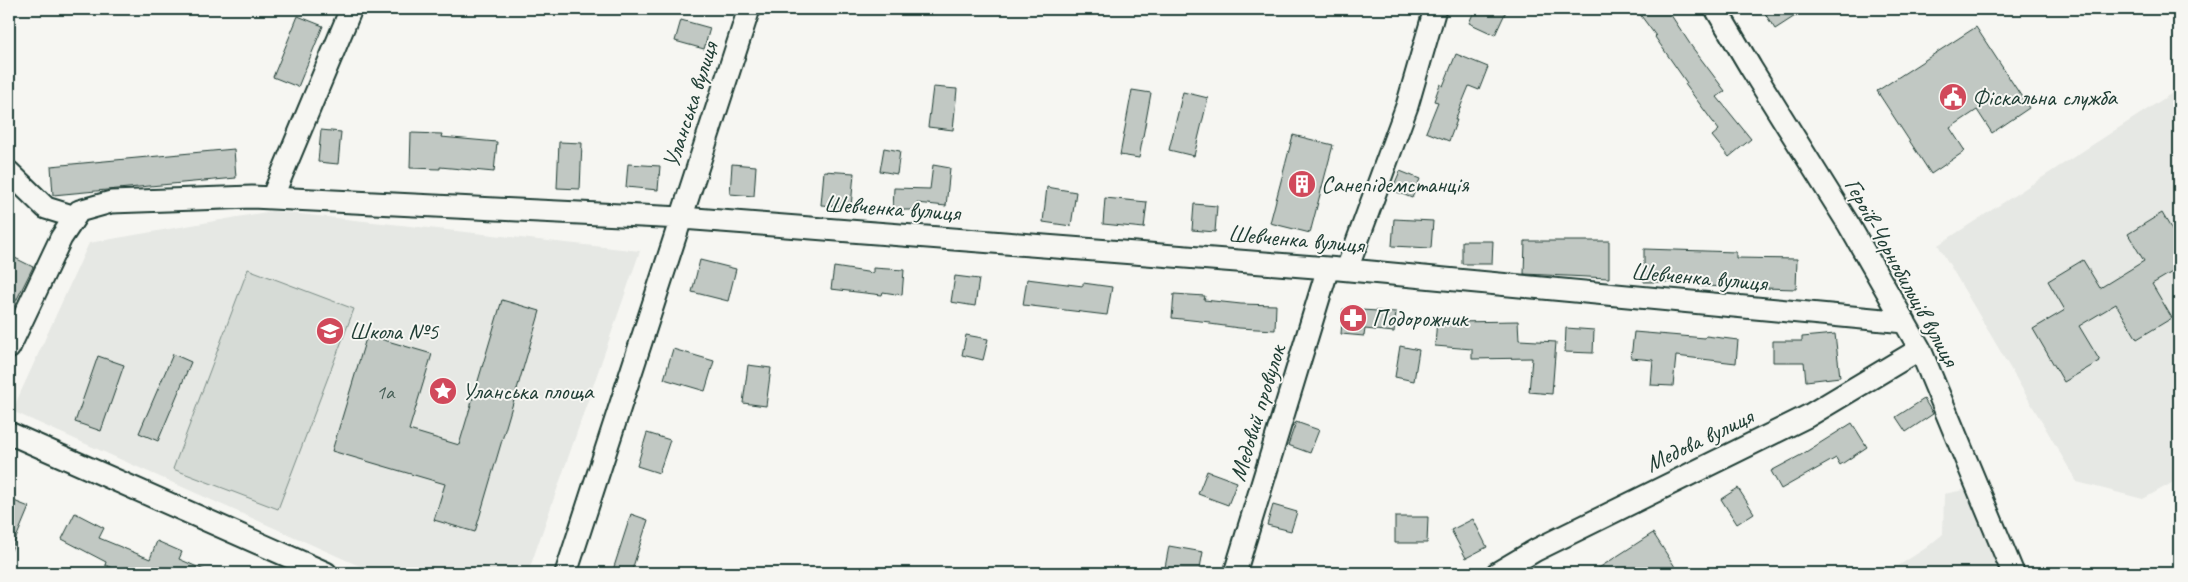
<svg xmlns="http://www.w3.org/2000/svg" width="2188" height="582" font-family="Caveat,sans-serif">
  <rect width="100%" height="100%" fill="#f6f6f2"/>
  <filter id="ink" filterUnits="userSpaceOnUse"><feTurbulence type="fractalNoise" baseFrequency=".02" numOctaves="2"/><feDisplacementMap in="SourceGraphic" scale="10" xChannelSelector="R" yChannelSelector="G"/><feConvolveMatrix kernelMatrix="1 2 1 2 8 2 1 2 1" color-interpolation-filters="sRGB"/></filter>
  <g filter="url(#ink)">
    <!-- built -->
    <path fill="#e6e8e4" d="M 2177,90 L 2179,93 L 2179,479 L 2143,499 L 2077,482 L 1938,245 Z
      M 272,211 L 640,251 L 528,573 L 375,573 L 12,411 L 89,243 Z
      M 1984,486 L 2006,573 L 1887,573 L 1926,548 L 1943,534 L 1944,494 Z"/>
    <!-- green -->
    <path fill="#d6dbd6" stroke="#7a8c85" d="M 248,269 L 354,309 L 278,509 L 173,469 Z"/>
    <!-- building -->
    <path fill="#c1c8c3" stroke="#1f3d34" d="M 1475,9 L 1507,9 L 1495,35 L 1469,23 Z
      M 1636,9 L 1667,9 L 1692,47 L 1725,91 L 1717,97 L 1751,139 L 1729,157 L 1712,136 L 1719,130 L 1685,84 L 1687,83 L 1655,37 L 1656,36 Z
      M 1762,9 L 1806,9 L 1775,29 Z
      M 298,16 L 323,26 L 298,87 L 273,77 Z
      M 681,20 L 710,28 L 704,49 L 675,41 Z
      M 1976,27 L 2029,108 L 1992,133 L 1977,110 L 1950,128 L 1965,151 L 1931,174 L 1877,91 Z
      M 1456,54 L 1488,67 L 1479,90 L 1469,86 L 1455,120 L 1457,120 L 1449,141 L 1426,132 L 1438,102 L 1434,101 L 1440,84 L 1443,86 Z
      M 933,87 L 957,89 L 953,130 L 928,127 Z
      M 1132,90 L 1151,93 L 1139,158 L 1120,155 Z
      M 1183,92 L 1208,98 L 1194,156 L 1169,150 Z
      M 321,130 L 341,132 L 338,164 L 318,162 Z
      M 411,133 L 442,134 L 441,137 L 497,142 L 494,172 L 440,167 L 440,169 L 410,168 Z
      M 1293,135 L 1333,145 L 1310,233 L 1270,223 Z
      M 559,142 L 582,143 L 580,189 L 557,188 Z
      M 884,148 L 900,151 L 897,174 L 880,171 Z
      M 234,149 L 236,178 L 53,195 L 51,166 Z
      M 628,164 L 660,166 L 658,190 L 626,187 Z
      M 732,164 L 756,166 L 754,196 L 730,194 Z
      M 933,165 L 950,168 L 946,206 L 917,203 L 916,210 L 893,210 L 894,188 L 930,189 Z
      M 824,171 L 854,173 L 851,207 L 821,205 Z
      M 1400,171 L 1420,179 L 1412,198 L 1392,190 Z
      M 1047,187 L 1076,192 L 1071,226 L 1043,222 Z
      M 1105,198 L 1147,202 L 1144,228 L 1103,224 Z
      M 1194,204 L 1217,206 L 1215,232 L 1192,230 Z
      M 2162,213 L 2179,242 L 2179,268 L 2152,284 L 2172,318 L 2137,339 L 2116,304 L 2079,326 L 2100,361 L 2064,382 L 2033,329 L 2065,310 L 2048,281 L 2083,260 L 2100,288 L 2144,261 L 2128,234 Z
      M 1394,219 L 1433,221 L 1431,248 L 1392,246 Z
      M 1462,241 L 1493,241 L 1492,264 L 1462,264 Z
      M 1525,241 L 1609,241 L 1609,278 L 1524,274 Z
      M 1644,249 L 1736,252 L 1736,258 L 1797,259 L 1796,289 L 1700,286 L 1700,282 L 1644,282 Z
      M 9,255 L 33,267 L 9,315 Z
      M 700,260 L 736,269 L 728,301 L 692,292 Z
      M 834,267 L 873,273 L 873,268 L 904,270 L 902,295 L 883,292 L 882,295 L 831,289 Z
      M 955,276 L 979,279 L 975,306 L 951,302 Z
      M 1027,279 L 1083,286 L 1083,283 L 1112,287 L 1107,315 L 1023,305 Z
      M 1174,294 L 1205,296 L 1204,300 L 1241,304 L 1276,305 L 1275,330 L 1239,328 L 1210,324 L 1210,322 L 1172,318 Z
      M 502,300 L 540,311 L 475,532 L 434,520 L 445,484 L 332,451 L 367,335 L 432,354 L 409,430 L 459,445 Z
      M 1343,309 L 1396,312 L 1394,332 L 1365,329 L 1364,336 L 1341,334 Z
      M 1437,318 L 1456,319 L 1455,322 L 1518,321 L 1519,340 L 1556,342 L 1552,394 L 1529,392 L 1532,358 L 1472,359 L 1472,349 L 1435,346 Z
      M 1566,328 L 1594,330 L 1593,353 L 1565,352 Z
      M 1634,332 L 1705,338 L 1706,336 L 1738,340 L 1736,363 L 1676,356 L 1673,386 L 1651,385 L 1653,360 L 1631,358 Z
      M 1835,334 L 1840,377 L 1806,381 L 1804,362 L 1773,362 L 1773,341 L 1802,341 L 1802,337 Z
      M 966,335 L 988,339 L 983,360 L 962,355 Z
      M 1400,346 L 1419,350 L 1414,381 L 1395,377 Z
      M 673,349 L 714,361 L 705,391 L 664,379 Z
      M 173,354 L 191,362 L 158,441 L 139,433 Z
      M 98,356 L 124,365 L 101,431 L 75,422 Z
      M 748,365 L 771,368 L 766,406 L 743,403 Z
      M 1924,399 L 1933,414 L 1906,432 L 1896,417 Z
      M 1296,422 L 1319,430 L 1310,453 L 1288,445 Z
      M 1852,423 L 1867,447 L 1840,465 L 1836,458 L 1781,489 L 1771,471 L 1801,455 Z
      M 647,433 L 670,440 L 659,473 L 637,466 Z
      M 1207,471 L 1237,482 L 1228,505 L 1198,494 Z
      M 1738,488 L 1754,513 L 1737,524 L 1721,499 Z
      M 9,499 L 29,507 L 9,555 Z
      M 1273,505 L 1297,512 L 1291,531 L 1267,525 Z
      M 75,513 L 104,528 L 99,538 L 150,559 L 157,541 L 182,552 L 179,559 L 211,573 L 124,573 L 105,565 L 106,562 L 62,539 Z
      M 631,514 L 648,520 L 631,573 L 612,573 Z
      M 1395,517 L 1428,517 L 1427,543 L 1395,543 Z
      M 1473,519 L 1487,547 L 1466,558 L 1451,530 Z
      M 1653,533 L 1679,573 L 1591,573 Z
      M 1169,546 L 1203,552 L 1199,573 L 1164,573 Z"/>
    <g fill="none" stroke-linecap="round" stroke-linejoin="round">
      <defs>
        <path id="street" d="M 1716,9 L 1751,68 L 1849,225 L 1920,349 L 2013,573
          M 9,172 L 46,208 L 75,217
          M 272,198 L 351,9
          M 1347,269 L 1407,106 L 1435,9
          M 9,348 L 61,238 L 79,211 L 111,202 L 252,197 L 682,218 L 1328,268 L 1905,322
          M 9,433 L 326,573
          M 566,573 L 749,9
          M 1235,573 L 1328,268
          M 1497,573 L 1536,550 L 1808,416 L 1920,349"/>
      </defs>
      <!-- street casing -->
      <use href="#street" stroke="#1f3d34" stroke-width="25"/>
      <!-- street -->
      <use href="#street" stroke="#f6f6f2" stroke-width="21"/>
    </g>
  </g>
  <!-- icons -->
  <defs>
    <symbol id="civic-disc" viewBox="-11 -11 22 22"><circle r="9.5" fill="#d1495b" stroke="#f6f6f2"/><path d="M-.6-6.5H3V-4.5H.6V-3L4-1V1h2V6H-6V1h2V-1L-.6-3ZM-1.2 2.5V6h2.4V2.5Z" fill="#fff"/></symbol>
    <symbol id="building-disc" viewBox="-11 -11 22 22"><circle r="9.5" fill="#d1495b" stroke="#f6f6f2"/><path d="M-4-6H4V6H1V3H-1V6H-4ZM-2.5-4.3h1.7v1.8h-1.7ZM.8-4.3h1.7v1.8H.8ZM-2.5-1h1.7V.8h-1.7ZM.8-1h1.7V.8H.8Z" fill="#fff"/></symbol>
    <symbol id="pharmacy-disc" viewBox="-11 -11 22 22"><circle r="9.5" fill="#d1495b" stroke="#f6f6f2"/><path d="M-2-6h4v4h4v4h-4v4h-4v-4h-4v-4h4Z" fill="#fff"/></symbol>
    <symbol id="school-disc" viewBox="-11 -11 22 22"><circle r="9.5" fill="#d1495b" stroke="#f6f6f2"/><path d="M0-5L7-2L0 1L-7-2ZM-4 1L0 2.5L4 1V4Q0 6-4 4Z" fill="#fff"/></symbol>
    <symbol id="sight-disc" viewBox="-11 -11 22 22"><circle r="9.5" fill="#d1495b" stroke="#f6f6f2"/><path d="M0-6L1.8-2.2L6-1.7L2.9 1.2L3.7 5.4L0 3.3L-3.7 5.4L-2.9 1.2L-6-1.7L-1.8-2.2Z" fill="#fff"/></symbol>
  </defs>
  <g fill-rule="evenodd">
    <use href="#civic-disc" x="1937" y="81" width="32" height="32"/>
    <use href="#building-disc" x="1286" y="168" width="32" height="32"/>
    <use href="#pharmacy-disc" x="1337" y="302" width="32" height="32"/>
    <use href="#school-disc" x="314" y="315" width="32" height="32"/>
    <use href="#sight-disc" x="427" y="375" width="32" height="32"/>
  </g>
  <g text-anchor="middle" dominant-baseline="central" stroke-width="4" stroke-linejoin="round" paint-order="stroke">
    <!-- number labels -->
    <g font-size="21" fill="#486058">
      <text x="385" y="392">1а</text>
    </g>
    <!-- poi labels -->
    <g font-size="24" fill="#1f3d34" stroke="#f6f6f2" text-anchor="start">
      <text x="1972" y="97">Фіскальна служба</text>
      <text x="1321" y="184">Санепідемстанція</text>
      <text x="1372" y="318">Подорожник</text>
      <text x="349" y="331">Школа №5</text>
      <text x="462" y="391">Уланська площа</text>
    </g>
    <!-- street labels -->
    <g font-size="24" fill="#1f3d34" stroke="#f6f6f2">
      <text transform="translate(690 105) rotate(-72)">Уланська вулиця</text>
      <text transform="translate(892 208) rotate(4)">Шевченка вулиця</text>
      <text transform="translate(1296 239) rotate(5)">Шевченка вулиця</text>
      <text transform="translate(1902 272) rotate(61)">Героїв-Чорнобильців вулиця</text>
      <text transform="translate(1699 277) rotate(5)">Шевченка вулиця</text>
      <text transform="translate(1257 413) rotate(-73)">Медовий провулок</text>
      <text transform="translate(1699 440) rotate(-26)">Медова вулиця</text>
    </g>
  </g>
  <!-- margin -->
  <rect width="2188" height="582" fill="none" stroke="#f6f6f2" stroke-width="30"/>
  <rect x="15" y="15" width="2158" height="552" fill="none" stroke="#1f3d34" stroke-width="2" filter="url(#ink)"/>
</svg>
